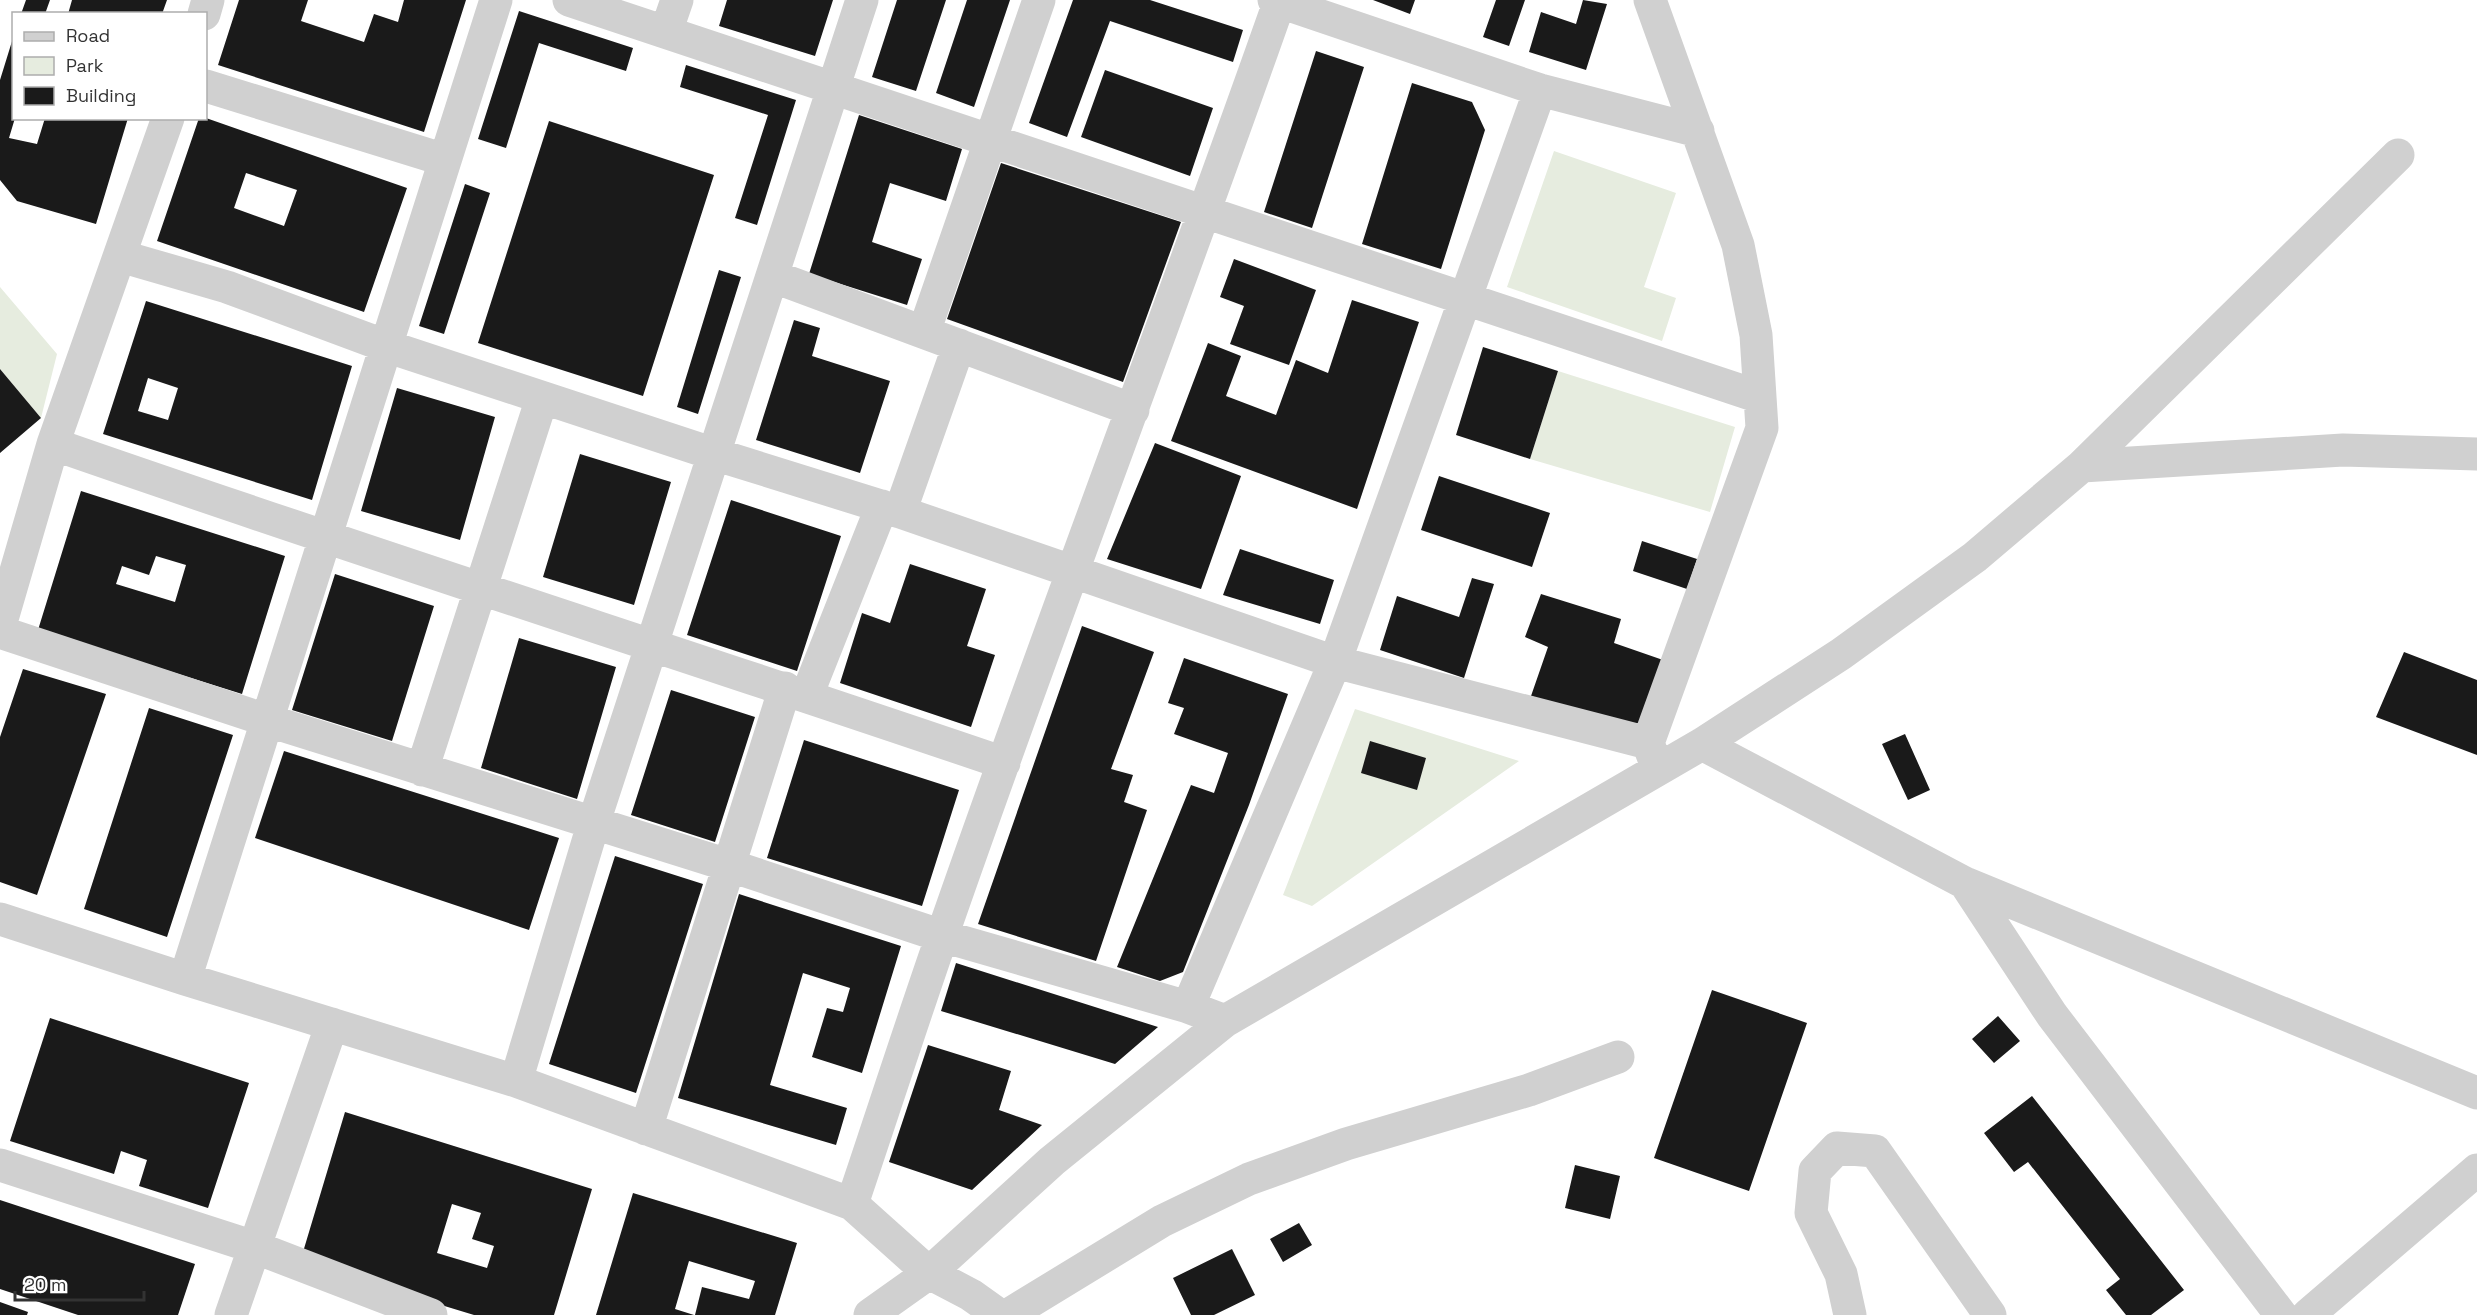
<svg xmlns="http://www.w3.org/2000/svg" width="2477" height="1315" font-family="'Space Grotesk',sans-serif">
  <rect width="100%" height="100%" fill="#fff"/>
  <!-- green -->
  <path fill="#e6ecdf" d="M 1554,151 L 1676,193 L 1644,287 L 1676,298 L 1662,341 L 1507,287 Z
    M 0,287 L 57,354 L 41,418 L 0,369 Z
    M 1558,371 L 1735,427 L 1710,512 L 1530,459 Z
    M 1355,709 L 1519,761 L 1312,906 L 1283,895 Z"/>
  <!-- building -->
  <path fill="#1a1a1a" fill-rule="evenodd" d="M 26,0 L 50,0 L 45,14 L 21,14 Z
    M 72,0 L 167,0 L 162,14 L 68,14 Z
    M 239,0 L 308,0 L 301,21 L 364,42 L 374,14 L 398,22 L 404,0 L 466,0 L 424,132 L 218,65 Z
    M 727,0 L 833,0 L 815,56 L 719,26 Z
    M 897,0 L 946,0 L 916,91 L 872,77 Z
    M 967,0 L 1010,0 L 974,107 L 936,93 Z
    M 1073,0 L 1150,0 L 1243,30 L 1233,62 L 1110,21 L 1067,137 L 1029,123 Z
    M 1373,0 L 1415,0 L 1410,14 Z
    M 1496,0 L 1525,0 L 1509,46 L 1483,37 Z
    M 1583,0 L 1607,4 L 1586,70 L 1529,52 L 1541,12 L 1576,24 Z
    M 519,11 L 633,48 L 626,71 L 539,43 L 506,148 L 478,139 Z
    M 13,38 L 15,118 L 9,138 L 37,144 L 45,118 L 128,118 L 96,224 L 17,201 L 0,180 L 0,80 Z
    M 1316,51 L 1364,67 L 1312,228 L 1264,212 Z
    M 686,65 L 796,100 L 757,225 L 735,218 L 768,115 L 680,87 Z
    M 1105,70 L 1213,108 L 1190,176 L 1081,137 Z
    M 1412,83 L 1472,102 L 1485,130 L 1441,269 L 1362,244 Z
    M 859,115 L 962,149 L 946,201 L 890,183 L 872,242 L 922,259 L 907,305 L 809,274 Z
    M 199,118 L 206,118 L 407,188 L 364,312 L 157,241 ZM 246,173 L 297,190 L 284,226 L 234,208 Z
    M 549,121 L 714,175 L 643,396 L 478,343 Z
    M 1001,163 L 1181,222 L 1123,382 L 947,319 Z
    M 465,184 L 490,193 L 444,334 L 419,326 Z
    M 1234,259 L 1316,290 L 1289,365 L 1230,344 L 1244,306 L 1220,297 Z
    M 719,270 L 741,277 L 698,414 L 677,407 Z
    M 1352,300 L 1419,322 L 1357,509 L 1171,441 L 1208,343 L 1241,356 L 1226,396 L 1276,415 L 1296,360 L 1328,373 Z
    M 146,301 L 352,366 L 312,500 L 103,434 ZM 148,378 L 178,388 L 168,420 L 138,411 Z
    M 794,320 L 820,328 L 812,356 L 890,381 L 860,473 L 756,440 Z
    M 1483,347 L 1558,371 L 1530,459 L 1456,435 Z
    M 0,369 L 41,418 L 0,453 Z
    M 397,388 L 495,417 L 460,540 L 361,511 Z
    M 1155,443 L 1241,476 L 1201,589 L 1107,559 Z
    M 580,454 L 671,482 L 634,605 L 543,577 Z
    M 1439,476 L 1550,513 L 1532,567 L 1421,530 Z
    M 81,491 L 285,556 L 242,694 L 38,630 ZM 156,556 L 186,565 L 175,602 L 116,584 L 122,566 L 149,575 Z
    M 731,500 L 841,536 L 797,671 L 687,635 Z
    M 1642,541 L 1697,559 L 1687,589 L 1633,571 Z
    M 1240,549 L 1334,580 L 1320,624 L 1223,595 Z
    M 910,564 L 986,589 L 967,646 L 995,655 L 971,727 L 840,683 L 862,613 L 890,623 Z
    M 335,574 L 434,606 L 392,741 L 292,710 Z
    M 1472,578 L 1494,584 L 1464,678 L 1380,650 L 1397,596 L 1459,617 Z
    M 1541,594 L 1621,619 L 1614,643 L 1663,660 L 1640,732 L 1531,696 L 1548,647 L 1525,637 Z
    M 1082,626 L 1154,652 L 1111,769 L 1133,775 L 1124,802 L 1147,810 L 1096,961 L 978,924 Z
    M 519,638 L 616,667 L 577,799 L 481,768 Z
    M 2404,652 L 2477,680 L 2477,755 L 2376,717 Z
    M 1184,658 L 1288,694 L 1249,805 L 1183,972 L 1160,981 L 1117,967 L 1191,785 L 1214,793 L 1228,753 L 1174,734 L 1184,708 L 1168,703 Z
    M 23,669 L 106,694 L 37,895 L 0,882 L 0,737 Z
    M 671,690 L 755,717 L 715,842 L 631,815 Z
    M 149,708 L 233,735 L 167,937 L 84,909 Z
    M 1905,734 L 1930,790 L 1908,800 L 1882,744 Z
    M 804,740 L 959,790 L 922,906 L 767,858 Z
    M 1370,741 L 1426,758 L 1417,790 L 1361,773 Z
    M 284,751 L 559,838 L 529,930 L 255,838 Z
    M 615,856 L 703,884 L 636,1093 L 549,1064 Z
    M 739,894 L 901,946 L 862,1073 L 812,1057 L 827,1008 L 843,1012 L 850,988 L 803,973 L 770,1085 L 847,1108 L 836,1145 L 678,1098 Z
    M 956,963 L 1158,1027 L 1115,1064 L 941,1011 Z
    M 1712,990 L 1807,1023 L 1749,1191 L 1654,1158 Z
    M 1998,1016 L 2020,1041 L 1994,1063 L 1972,1039 Z
    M 50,1018 L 249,1083 L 208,1208 L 139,1186 L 147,1160 L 121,1151 L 114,1174 L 10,1141 Z
    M 928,1045 L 1011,1071 L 999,1110 L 1042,1125 L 972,1190 L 889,1162 Z
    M 2032,1096 L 2184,1290 L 2151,1315 L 2126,1315 L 2106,1290 L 2120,1279 L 2028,1162 L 2014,1172 L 1984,1133 Z
    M 345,1112 L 592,1189 L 554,1315 L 474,1315 L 300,1262 ZM 452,1204 L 481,1213 L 472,1239 L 494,1246 L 487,1268 L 437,1253 Z
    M 1575,1165 L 1620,1176 L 1610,1219 L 1565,1208 Z
    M 633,1193 L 797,1243 L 775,1315 L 695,1315 L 702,1287 L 749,1299 L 755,1281 L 689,1261 L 675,1309 L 694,1315 L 596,1315 Z
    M 0,1200 L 195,1264 L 178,1315 L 78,1315 L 0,1289 Z
    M 1299,1223 L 1312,1245 L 1283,1262 L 1270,1239 Z
    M 1232,1249 L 1255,1295 L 1214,1315 L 1191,1315 L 1173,1278 Z
    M 0,1302 L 28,1312 L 27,1315 L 0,1315 Z"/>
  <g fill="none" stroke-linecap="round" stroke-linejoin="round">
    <!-- minor -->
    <path stroke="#d0d0d0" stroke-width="33" d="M 569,0 L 1760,397
      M 1274,0 L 1540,90 L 1698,131
      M 1650,0 L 1738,245 L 1756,335 L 1762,428 L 1648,743 L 1656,764
      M 204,14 L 208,0
      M 666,32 L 677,0
      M 206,86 L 445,160
      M 120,256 L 227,287 L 386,346 L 714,454 L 900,512 L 1335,662 L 1648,743
      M 772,276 L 1133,410
      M 924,332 L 1039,0
      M 53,444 C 368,554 687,655 1004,763
      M 2082,466 L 2343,450 L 2477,454
      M 900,512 L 959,345
      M 0,626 L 53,444 L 168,118
      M 0,632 L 266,720 L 731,866 L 942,936 L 1188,1007 L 1225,1021
      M 807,695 L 882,506
      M 1702,744 L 1965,883 L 2477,1093
      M 422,770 L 542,398
      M 1965,883 L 2052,1015 L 2281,1315
      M 0,919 L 185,979 L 516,1081 L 852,1204 L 929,1273 L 971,1295 L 999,1315
      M 185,979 L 496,0
      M 1188,1007 L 1335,662 L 1540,90
      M 516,1081 L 593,825 L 862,0
      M 646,1129 L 785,688
      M 0,1165 L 254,1247 L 431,1315
      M 852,1204 C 882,1115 911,1025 942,936 C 1051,622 1170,313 1280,0
      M 231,1315 L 332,1024
      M 870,1315 L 929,1273 L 1052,1161 L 1225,1021 L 1702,744 L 1841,654 L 1975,557 L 2082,466 L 2398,155
      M 1008,1315 L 1162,1221 L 1249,1179 L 1346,1144 L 1529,1090 L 1618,1057
      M 1850,1315 L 1841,1274 L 1811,1213 L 1815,1171 L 1837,1148 L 1875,1151 L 1990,1315
      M 2308,1315 L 2477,1170"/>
  </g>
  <!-- legend -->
  <rect x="12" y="12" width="195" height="108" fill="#ffffff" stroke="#adadad" stroke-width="1.5"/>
  <rect x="24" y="32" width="30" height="9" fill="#d0d0d0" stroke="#adadad" stroke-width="1.5"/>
  <text x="66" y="42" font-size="18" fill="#333333">Road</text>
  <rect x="24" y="57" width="30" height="18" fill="#e6ecdf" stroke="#adadad" stroke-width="1.5"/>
  <text x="66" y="72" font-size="18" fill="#333333">Park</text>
  <rect x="24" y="87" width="30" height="18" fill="#1a1a1a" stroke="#adadad" stroke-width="1.5"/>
  <text x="66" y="102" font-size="18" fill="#333333">Building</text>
  <!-- scale -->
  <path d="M15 1291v9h129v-9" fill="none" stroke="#333333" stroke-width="3"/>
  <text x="24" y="1291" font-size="18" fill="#333333" stroke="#ffffff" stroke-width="4.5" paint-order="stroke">20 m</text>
</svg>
